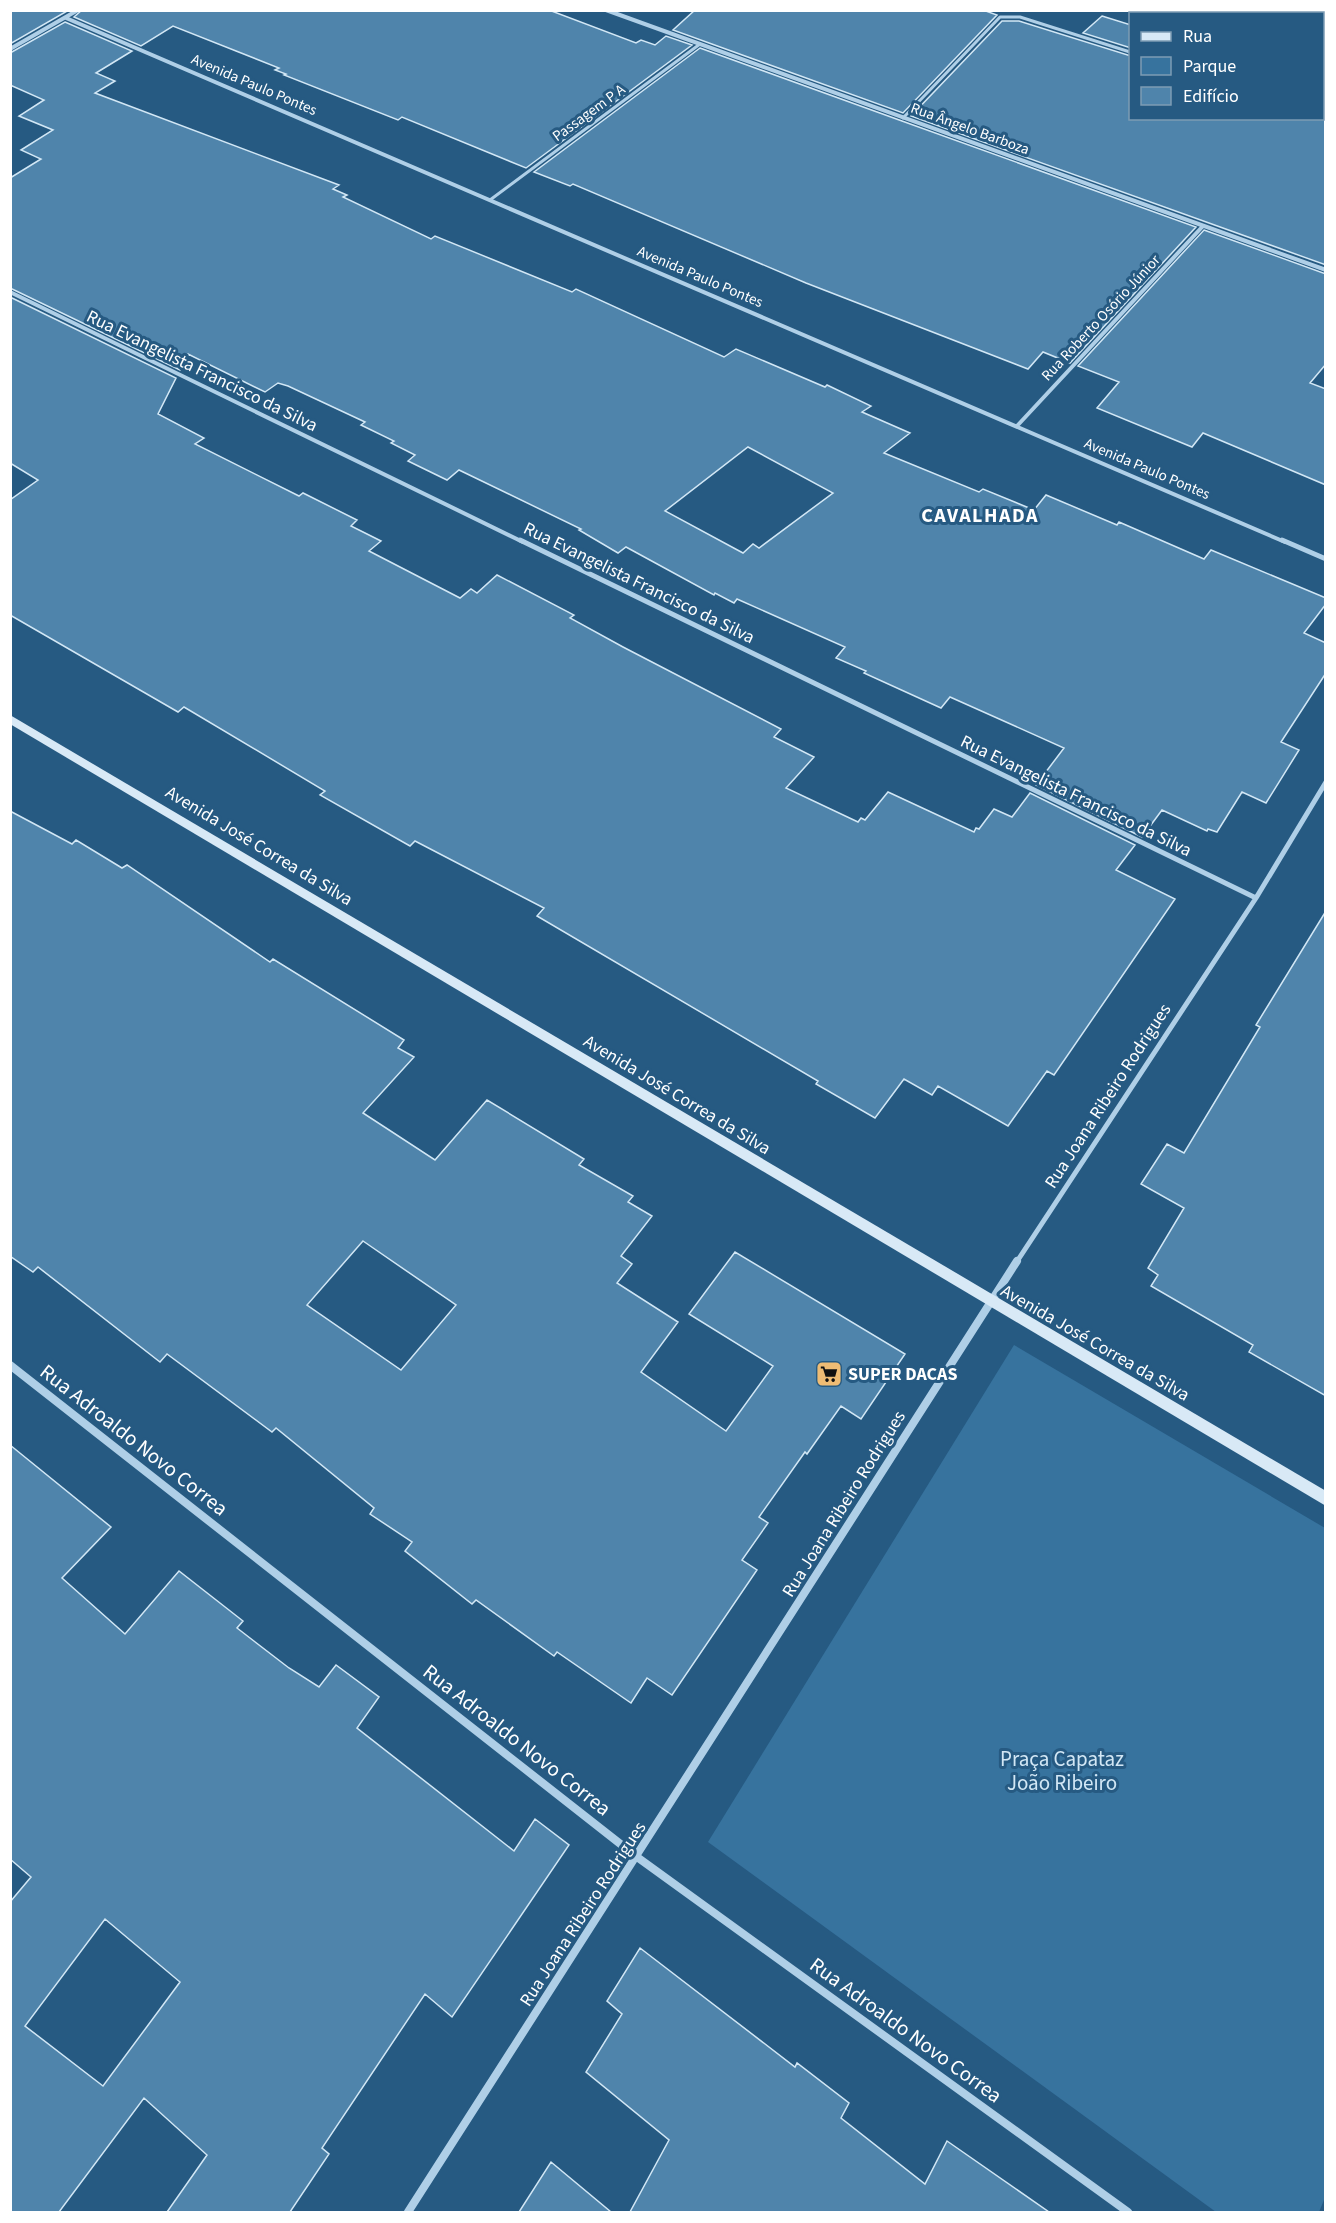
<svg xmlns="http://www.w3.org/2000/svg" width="1336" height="2223" font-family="'Source Sans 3',sans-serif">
  <rect width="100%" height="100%" fill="#265a82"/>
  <!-- green -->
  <path fill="#37739e" d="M 1014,1345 L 1325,1528 L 1326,2195 L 1319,2212 L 1216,2212 L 708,1842 Z"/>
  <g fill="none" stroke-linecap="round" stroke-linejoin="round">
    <!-- stream -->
    <path fill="#a3cce7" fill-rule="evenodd" d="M 1126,10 L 1139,10 L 1144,14 L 1131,14 Z
      M 1322,76 L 1326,77 L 1326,83 L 1322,82 Z"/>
  </g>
  <!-- building -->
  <path fill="#4f84ab" stroke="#d2e7f5" stroke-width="1.5" fill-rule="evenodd" d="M 10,10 L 69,10 L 10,44 Z
    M 82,10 L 549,10 L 636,43 L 641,40 L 655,45 L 666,36 L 692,45 L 526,168 L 402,117 L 398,120 L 284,75 L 286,74 L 275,70 L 279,68 L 173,26 L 141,46 L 74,17 Z
    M 695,10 L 983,10 L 997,15 L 903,113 L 673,30 Z
    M 1102,16 L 1131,25 L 1131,48 L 1083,33 Z
    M 1002,21 L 1019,21 L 1131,56 L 1131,118 L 1326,118 L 1326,265 L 911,116 Z
    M 65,22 L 132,51 L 96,73 L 115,81 L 95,93 L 339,185 L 333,189 L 347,195 L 343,197 L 431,239 L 435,236 L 572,292 L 576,289 L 724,357 L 736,349 L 825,387 L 827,385 L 871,406 L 862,412 L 910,433 L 884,453 L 979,492 L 983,489 L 1034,510 L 1046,495 L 1117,525 L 1119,522 L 1204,559 L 1211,550 L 1326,598 L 1326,604 L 1304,633 L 1326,643 L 1326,673 L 1281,742 L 1299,750 L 1266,803 L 1242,792 L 1217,832 L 1208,829 L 1207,831 L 1162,810 L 1142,837 L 1036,785 L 1064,748 L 950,697 L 941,708 L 864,673 L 866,671 L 836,658 L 845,647 L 737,599 L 734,603 L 715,593 L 714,595 L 626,547 L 618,553 L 579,530 L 581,529 L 459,470 L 447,480 L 408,461 L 415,455 L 391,443 L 394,441 L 361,425 L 365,422 L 288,386 L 278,383 L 265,392 L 188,354 L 180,370 L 10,288 L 10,178 L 41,159 L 21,150 L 53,130 L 19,116 L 44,100 L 10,85 L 10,53 ZM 748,447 L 833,493 L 759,548 L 753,544 L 743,553 L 665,511 Z
    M 700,48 L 902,121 L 1196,227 L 1070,363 L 1043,352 L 1028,369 L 806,283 L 573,184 L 570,186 L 534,172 Z
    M 1204,230 L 1326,274 L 1326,364 L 1310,383 L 1326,389 L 1326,485 L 1203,433 L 1192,447 L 1097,408 L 1119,382 L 1078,366 Z
    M 10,297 L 176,378 L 158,414 L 204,438 L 195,444 L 299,496 L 303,493 L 357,520 L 351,526 L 381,541 L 369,551 L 460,598 L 471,589 L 477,593 L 497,575 L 574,615 L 570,618 L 623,647 L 781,729 L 774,737 L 814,757 L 786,788 L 858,822 L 861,818 L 865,820 L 888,792 L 974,832 L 976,828 L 979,829 L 994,809 L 1012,817 L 1030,793 L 1135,845 L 1116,870 L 1175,899 L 1054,1075 L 1047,1071 L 1008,1126 L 938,1086 L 932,1095 L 904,1079 L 875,1118 L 816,1084 L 818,1081 L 537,916 L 544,908 L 415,841 L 410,846 L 320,795 L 325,791 L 184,707 L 178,712 L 10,615 L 10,500 L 38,480 L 10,463 Z
    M 10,811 L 72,844 L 76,840 L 122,868 L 127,865 L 270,962 L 273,959 L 404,1040 L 398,1048 L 414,1057 L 363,1113 L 435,1160 L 487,1100 L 584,1159 L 579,1165 L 633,1196 L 628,1202 L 652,1216 L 621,1256 L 632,1264 L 617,1283 L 678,1322 L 641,1372 L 726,1431 L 773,1366 L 689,1314 L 735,1252 L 905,1354 L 861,1419 L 841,1406 L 807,1454 L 805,1452 L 759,1517 L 768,1523 L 742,1560 L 757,1570 L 672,1695 L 647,1678 L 631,1703 L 557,1652 L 554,1656 L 476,1600 L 472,1604 L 405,1551 L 412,1542 L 370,1514 L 374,1508 L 276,1428 L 272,1432 L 167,1354 L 160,1362 L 38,1267 L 33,1272 L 10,1256 ZM 363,1241 L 456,1305 L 401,1370 L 307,1305 Z
    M 1326,911 L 1326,1396 L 1249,1352 L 1253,1345 L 1151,1286 L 1158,1275 L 1148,1268 L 1184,1208 L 1141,1184 L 1167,1144 L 1184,1153 L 1260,1027 L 1256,1025 Z
    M 10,1445 L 111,1527 L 62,1578 L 125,1634 L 179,1571 L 243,1621 L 237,1628 L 289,1668 L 319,1687 L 336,1665 L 379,1697 L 357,1728 L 514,1851 L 535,1819 L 569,1845 L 452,2017 L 425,1994 L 322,2148 L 329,2154 L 290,2212 L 167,2212 L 207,2155 L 144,2098 L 59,2212 L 10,2212 L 10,1902 L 31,1877 L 10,1859 ZM 105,1919 L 180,1982 L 103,2086 L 25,2026 Z
    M 640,1948 L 795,2067 L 797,2063 L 849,2103 L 841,2118 L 925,2184 L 947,2141 L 1049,2212 L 630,2212 L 669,2140 L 586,2072 L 622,2014 L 607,2001 Z
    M 551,2162 L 611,2212 L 519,2212 Z"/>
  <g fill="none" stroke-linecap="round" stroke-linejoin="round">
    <!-- lane -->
    <path stroke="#afcfe7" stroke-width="3" d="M 903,118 L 1000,17 L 1020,17 L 1130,52
      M 490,200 L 700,44"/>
    <!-- street-far2 -->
    <path stroke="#afcfe7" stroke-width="4" d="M 606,10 L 1326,270
      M 66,18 L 1285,542
      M 10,49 L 78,10
      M 10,292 L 523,542
      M 1017,426 L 1203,226"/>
    <!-- street-far1 -->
    <path stroke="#afcfe7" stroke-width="5" d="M 520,540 L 1256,898
      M 1282,540 L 1326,559
      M 1016,1263 L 1256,898 L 1326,782"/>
    <!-- street -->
    <path stroke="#afcfe7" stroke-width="8" d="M 10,1365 L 637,1857 L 1128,2212
      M 408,2212 L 1017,1261"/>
    <!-- secondary -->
    <path fill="#d8e9f6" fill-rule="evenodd" d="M 10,715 L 1326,1491 L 1326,1506 L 10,724 Z"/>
  </g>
  <!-- icons -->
  <defs>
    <symbol id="supermarket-square" viewBox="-11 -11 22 22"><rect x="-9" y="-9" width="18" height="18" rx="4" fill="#efbc74" stroke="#265a82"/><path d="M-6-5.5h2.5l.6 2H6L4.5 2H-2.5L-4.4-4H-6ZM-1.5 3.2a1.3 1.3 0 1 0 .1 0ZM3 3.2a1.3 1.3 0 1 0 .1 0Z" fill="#111"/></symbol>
  </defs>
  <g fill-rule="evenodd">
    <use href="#supermarket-square" x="814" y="1359" width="30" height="30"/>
  </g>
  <g text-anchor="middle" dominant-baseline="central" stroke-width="6" stroke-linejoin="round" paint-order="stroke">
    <!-- far-street labels -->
    <g font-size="15" fill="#fff" stroke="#265a82">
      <text transform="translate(254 85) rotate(23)">Avenida Paulo Pontes</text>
      <text transform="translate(589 113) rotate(-36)">Passagem P A</text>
      <text transform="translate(970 129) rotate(20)">Rua Ângelo Barboza</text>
      <text transform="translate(700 277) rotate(23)">Avenida Paulo Pontes</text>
      <text transform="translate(1101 318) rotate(-47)">Rua Roberto Osório Júnior</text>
      <text transform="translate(1147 469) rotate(23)">Avenida Paulo Pontes</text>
    </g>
    <!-- street labels -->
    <g font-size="18" fill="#fff" stroke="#265a82">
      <text transform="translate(202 371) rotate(26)">Rua Evangelista Francisco da Silva</text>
      <text transform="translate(639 583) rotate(26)">Rua Evangelista Francisco da Silva</text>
      <text transform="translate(1076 796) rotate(26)">Rua Evangelista Francisco da Silva</text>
      <text transform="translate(259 846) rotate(31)">Avenida José Correa da Silva</text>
      <text transform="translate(677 1095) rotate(31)">Avenida José Correa da Silva</text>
      <text transform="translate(1108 1096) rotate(-57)">Rua Joana Ribeiro Rodrigues</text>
      <text transform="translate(1095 1343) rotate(30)">Avenida José Correa da Silva</text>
      <text transform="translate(844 1504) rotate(-58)">Rua Joana Ribeiro Rodrigues</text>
      <text transform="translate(583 1914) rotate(-57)">Rua Joana Ribeiro Rodrigues</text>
    </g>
    <!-- poi labels -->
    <g font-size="18" font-weight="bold" fill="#fff" stroke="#265a82" text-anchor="start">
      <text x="848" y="1374">SUPER DACAS</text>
    </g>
    <!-- far-district labels -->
    <g font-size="20" font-weight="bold" letter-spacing="1.5" fill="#fff" stroke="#265a82">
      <text x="980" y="516">CAVALHADA</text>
    </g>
    <!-- near-street labels -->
    <g font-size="21" fill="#fff" stroke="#265a82">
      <text transform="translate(134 1440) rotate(38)">Rua Adroaldo Novo Correa</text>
      <text transform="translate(517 1740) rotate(38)">Rua Adroaldo Novo Correa</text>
      <text transform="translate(906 2030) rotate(36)">Rua Adroaldo Novo Correa</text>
    </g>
    <!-- near-park labels -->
    <g font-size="21" fill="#d2e7f5" stroke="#265a82">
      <text x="1062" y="1759">Praça Capataz<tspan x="1062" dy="24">João Ribeiro</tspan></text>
    </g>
  </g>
  <!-- border -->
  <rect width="1336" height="2223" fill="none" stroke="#ffffff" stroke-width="24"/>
  <!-- legend -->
  <rect x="1129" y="12" width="195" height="108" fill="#265a82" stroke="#7d9cb4" stroke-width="1.5"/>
  <rect x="1141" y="32" width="30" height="9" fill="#d8e9f6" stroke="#7d9cb4" stroke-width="1.5"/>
  <text x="1183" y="42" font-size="18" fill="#ffffff">Rua</text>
  <rect x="1141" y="57" width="30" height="18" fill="#37739e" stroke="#7d9cb4" stroke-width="1.5"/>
  <text x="1183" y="72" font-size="18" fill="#ffffff">Parque</text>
  <rect x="1141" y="87" width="30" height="18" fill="#4f84ab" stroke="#7d9cb4" stroke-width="1.5"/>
  <text x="1183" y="102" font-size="18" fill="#ffffff">Edifício</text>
</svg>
